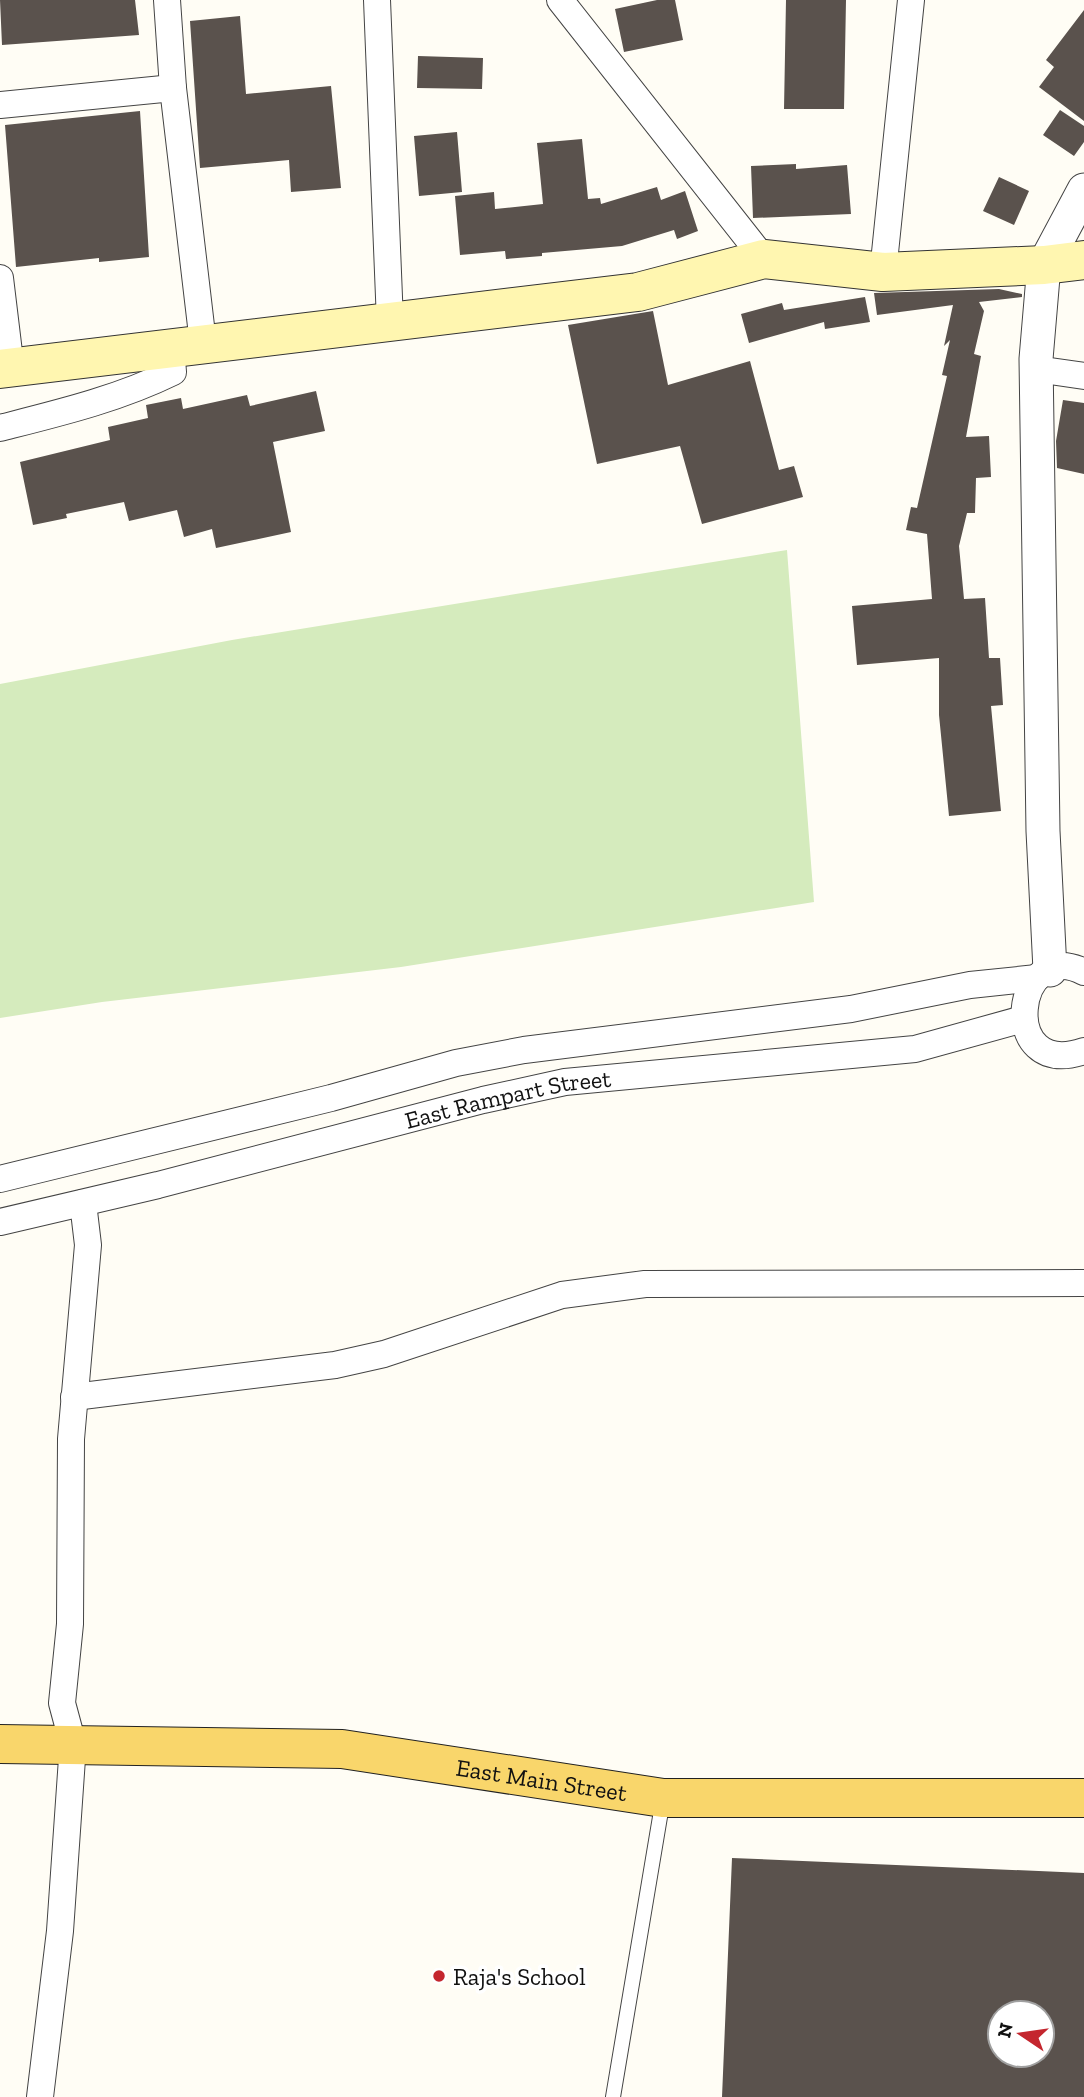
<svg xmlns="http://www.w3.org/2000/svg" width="1084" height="2097" font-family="'Zilla Slab',serif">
  <rect width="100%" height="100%" fill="#fffdf5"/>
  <!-- green -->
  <path fill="#d5ebbd" d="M 787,550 L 814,902 L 401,967 L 102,1002 L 0,1018 L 0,684 L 232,640 Z"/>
  <!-- building -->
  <path fill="#5a524d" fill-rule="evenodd" d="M 0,0 L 135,0 L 139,35 L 2,45 Z
    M 657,0 L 675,0 L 683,40 L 624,52 L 615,9 Z
    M 786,0 L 846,0 L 844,109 L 784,109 Z
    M 1084,10 L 1084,121 L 1039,87 L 1054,67 L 1046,60 Z
    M 240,16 L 246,94 L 331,86 L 341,188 L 291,192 L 289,160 L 200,168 L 190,21 Z
    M 418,56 L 483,58 L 482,89 L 417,88 Z
    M 1060,110 L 1084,126 L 1084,142 L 1074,156 L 1043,135 Z
    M 140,111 L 149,257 L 99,262 L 99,258 L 16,267 L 5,125 Z
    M 457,132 L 462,192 L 419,196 L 414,136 Z
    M 582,139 L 588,199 L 600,198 L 601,204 L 657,187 L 661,200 L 685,191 L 698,231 L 677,239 L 674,230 L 622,246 L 542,253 L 542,256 L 506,259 L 505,251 L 460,255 L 455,196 L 494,192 L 495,209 L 543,204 L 537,143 Z
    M 796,164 L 796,169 L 847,165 L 851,214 L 753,218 L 751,166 Z
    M 999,177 L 1029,191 L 1014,225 L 983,211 Z
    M 999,289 L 1022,294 L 1022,297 L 979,302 L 984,311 L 974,354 L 981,356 L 966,437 L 989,436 L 991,477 L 976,478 L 975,513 L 967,513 L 959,546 L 964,599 L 985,598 L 989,658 L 1000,658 L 1003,705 L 991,706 L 1001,811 L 949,816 L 939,715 L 939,658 L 857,665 L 852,606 L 932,599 L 927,534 L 906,530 L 911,507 L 917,508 L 947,376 L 942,375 L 950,340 L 944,346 L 953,305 L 877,315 L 874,293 Z
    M 865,297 L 870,322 L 825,329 L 824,322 L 749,343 L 741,314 L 782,303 L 784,310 Z
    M 653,311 L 668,385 L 750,361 L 779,470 L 794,466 L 803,497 L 702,524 L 680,446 L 597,464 L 568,325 Z
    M 316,391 L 325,431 L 273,442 L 291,532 L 216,548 L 212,529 L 184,537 L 177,510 L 129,521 L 124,502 L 66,514 L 67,518 L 33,525 L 20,462 L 110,440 L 108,427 L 148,418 L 146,405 L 181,398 L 183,409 L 247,395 L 250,406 Z
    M 1063,400 L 1084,403 L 1084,474 L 1057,468 L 1056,441 Z
    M 732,1858 L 1084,1873 L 1084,2097 L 722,2097 ZM 1000,2013 L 1042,2013 L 1042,2055 L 1000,2055 Z"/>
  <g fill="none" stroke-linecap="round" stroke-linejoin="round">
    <defs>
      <path id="service" d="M 613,2097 L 663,1799"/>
      <g id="minor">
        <path d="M 167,0 L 173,88 L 203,343"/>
        <path d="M 377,0 L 390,322"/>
        <path d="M 560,0 L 764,259"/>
        <path d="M 0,105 L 173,88"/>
        <path d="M 883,272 L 911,0"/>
        <path d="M 0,278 L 11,369"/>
        <path d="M 1036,369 L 1084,376"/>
        <path d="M 0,428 C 59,413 118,399 173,372 L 171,347"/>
        <path d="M 1084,972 C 1014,935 996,1081 1084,1051"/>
        <path d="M 0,1179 L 331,1098 L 456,1063 L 524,1050 L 851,1009 L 970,985 L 1037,978"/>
        <path id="s1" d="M 0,1222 L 158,1185 L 483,1100 L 565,1082 L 915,1049 L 1023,1019"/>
        <path d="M 74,1397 L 335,1365 L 384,1354 L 562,1295 L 645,1284 L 1084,1283"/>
        <path d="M 40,2097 L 60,1931 L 73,1744 L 62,1703 L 70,1624 L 71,1439 L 88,1245 L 83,1203"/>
      </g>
      <path id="tertiary" d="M 1050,970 L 1043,831 L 1036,359 L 1044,265 L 1084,190"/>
      <path id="secondary" d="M 0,369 L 638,292 L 764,259 L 883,272 L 1044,265 L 1084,260"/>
      <g id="primary">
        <path id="s2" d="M 0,1744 L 342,1749 L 663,1798 L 1084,1798"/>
      </g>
    </defs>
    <!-- service casing -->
    <use href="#service" stroke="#444" stroke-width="16"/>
    <!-- minor casing -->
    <use href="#minor" stroke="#444" stroke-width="28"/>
    <!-- tertiary casing -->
    <use href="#tertiary" stroke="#444" stroke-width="35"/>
    <!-- secondary casing -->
    <use href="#secondary" stroke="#333" stroke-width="40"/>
    <!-- primary casing -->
    <use href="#primary" stroke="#222" stroke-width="40"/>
    <!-- service -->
    <use href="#service" stroke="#fff" stroke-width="14"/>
    <!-- minor -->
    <use href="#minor" stroke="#fff" stroke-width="26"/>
    <!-- tertiary -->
    <use href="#tertiary" stroke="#fff" stroke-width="33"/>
    <!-- secondary -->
    <use href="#secondary" stroke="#fff6b0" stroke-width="38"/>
    <!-- primary -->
    <use href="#primary" stroke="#f9d66b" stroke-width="38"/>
  </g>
  <!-- markers -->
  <circle fill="#c4262e" stroke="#fff" stroke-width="2.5" cx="439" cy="1976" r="7"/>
  <g text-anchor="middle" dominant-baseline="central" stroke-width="7" stroke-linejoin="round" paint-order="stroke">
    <!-- street labels -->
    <g font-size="24" fill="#111" stroke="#fff">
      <text stroke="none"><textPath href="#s1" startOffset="523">East Rampart Street</textPath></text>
      <text stroke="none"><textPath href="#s2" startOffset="544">East Main Street</textPath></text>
    </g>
    <!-- poi labels -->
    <g font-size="24" fill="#111" stroke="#fff" text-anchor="start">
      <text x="453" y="1976">Raja's School</text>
    </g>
  </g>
  <!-- north arrow -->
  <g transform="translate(1021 2034) rotate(283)"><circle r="33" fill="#ffffff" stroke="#a0a0a0" stroke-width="2"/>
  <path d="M0-5L12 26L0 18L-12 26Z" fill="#c4262e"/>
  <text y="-10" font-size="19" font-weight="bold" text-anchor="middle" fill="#111111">N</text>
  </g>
</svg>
